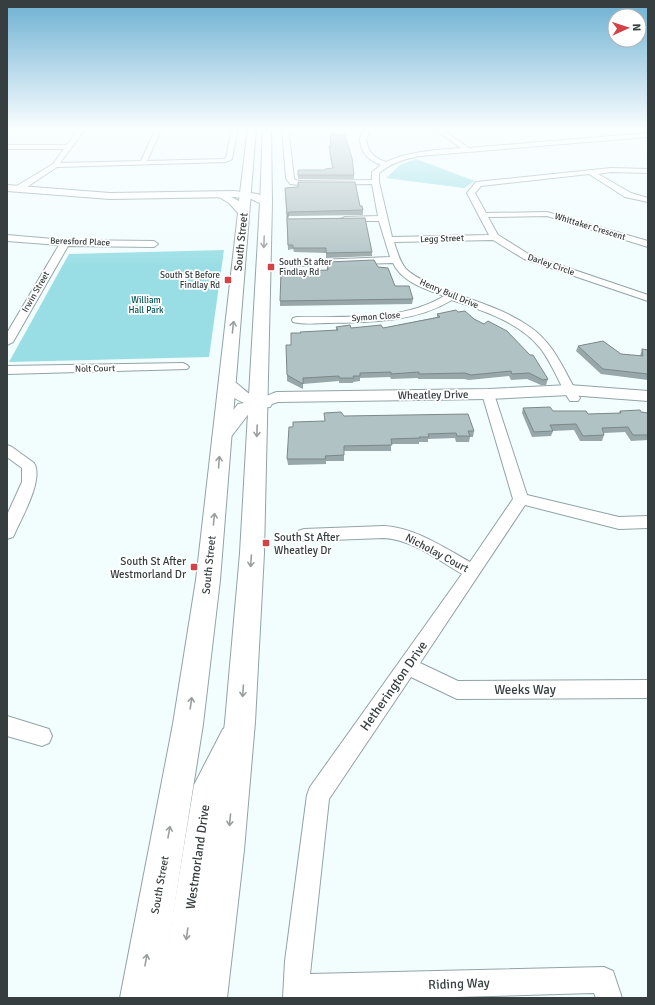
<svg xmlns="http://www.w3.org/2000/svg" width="655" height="1005" font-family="Signika,sans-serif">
  <rect width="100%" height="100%" fill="#f2fdfe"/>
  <!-- green -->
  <path fill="#98dee4" d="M 416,159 L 475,181 L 464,188 L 386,178 L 400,165 Z
    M 224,250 L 209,357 L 9,362 L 69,254 Z"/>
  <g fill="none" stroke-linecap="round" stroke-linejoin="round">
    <defs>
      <path id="minor" d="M 80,128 L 86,128 L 60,163 L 141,161 L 156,128 L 162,128 L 147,161 L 223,159 L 226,158 L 232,128 L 238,128 L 232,159 L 226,162 L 57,167 L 21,191 L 15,191 L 15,187 L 53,164 L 64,149 L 7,149 L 7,145 L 67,145 Z
        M 282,128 L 288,128 L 294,178 L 295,180 L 300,181 L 372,180 L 372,172 L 381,165 C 368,160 361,153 360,139 L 362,133 L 366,131 L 369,133 L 366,140 C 369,153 374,158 386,162 C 410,151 436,150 461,148 L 433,128 L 440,128 L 469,148 L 648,133 L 648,137 L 419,156 C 404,159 391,163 379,173 L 379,182 L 392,237 L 489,235 L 467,193 L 476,182 L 611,168 L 648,169 L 648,173 L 611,172 L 598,174 L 631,193 L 648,198 L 648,202 L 625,197 L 589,174 L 481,186 L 475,193 L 486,213 L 547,212 L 648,241 L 648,247 L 547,216 L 488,217 L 498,235 L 530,255 L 648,295 L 648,301 L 524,259 L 493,240 L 394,242 C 397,252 400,262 406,269 C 414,277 425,281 435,286 C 466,299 502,307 530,327 C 555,344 565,373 580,398 L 578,401 L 570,401 L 568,398 C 559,382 552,364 541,349 C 520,322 483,311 452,300 C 416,322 372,322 330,323 C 318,323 305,325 293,322 L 292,320 L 293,318 L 297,317 C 345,316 401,322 444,296 C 425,289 402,282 393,263 L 291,266 L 289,264 L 291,262 L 294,261 L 390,257 L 379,221 L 345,221 L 341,219 L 345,217 L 378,216 L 372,184 L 300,185 L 290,184 L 286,178 Z
        M 7,235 L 65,240 L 154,241 L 158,244 L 154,247 L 68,246 L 13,342 L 7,345 L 7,333 L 59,245 L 7,241 Z
        M 183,363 L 187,365 L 189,367 L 187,369 L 7,374 L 7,366 Z
        M 488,390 L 492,391 L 494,394 L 527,495 L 619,517 L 648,516 L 648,528 L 619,529 L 525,505 L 420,663 L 458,681 L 648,680 L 648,698 L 457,699 L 411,677 L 329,799 L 310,974 L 604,967 L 613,971 L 622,998 L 596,998 L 594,993 L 421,998 L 283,998 L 285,961 L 307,795 L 310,787 L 462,574 C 438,560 413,540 384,538 L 304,541 L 298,539 L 296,535 L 298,531 L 304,529 L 384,526 C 416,528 443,547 470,562 L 513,499 L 482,394 L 484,391 Z
        M 7,445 L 12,447 L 34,463 C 44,479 22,517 15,533 L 13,537 L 7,539 L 7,515 L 22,482 L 22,468 L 7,457 Z
        M 7,716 L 49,729 L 52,736 L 49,743 L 42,746 L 7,736 Z"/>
      <path id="tertiary" d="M 227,378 C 239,381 247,398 261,397 C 266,397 272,393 277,392 L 488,389 L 569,385 L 648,391 L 648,401 L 569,395 L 488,399 L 278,402 L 272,404 L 270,407 L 260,408 L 250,412 L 227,442 L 221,444 L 215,442 L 212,438 L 238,404 L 244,403 C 234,399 226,392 219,383 L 222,380 Z
        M 232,725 L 241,729 L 245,738 L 221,787 L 193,998 L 159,998 L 194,785 L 223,729 Z"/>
      <path id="secondary" d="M 7,185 L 110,193 L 234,191 L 258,194 L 272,203 L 270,205 L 266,206 L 251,199 L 234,197 L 110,199 L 7,191 Z"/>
      <path id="trunk" d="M 248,128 L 256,128 L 220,580 L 203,724 L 160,998 L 120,998 L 173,724 L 196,580 L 238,213 L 229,203 L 219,197 L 221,195 L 225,194 L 239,201 Z
        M 263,128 L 271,128 L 272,203 L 264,553 L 255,722 L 244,850 L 227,998 L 187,998 L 210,850 L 225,722 L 240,553 L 260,203 Z"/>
    </defs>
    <!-- minor casing -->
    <use href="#minor" stroke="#92a3a5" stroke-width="2"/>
    <!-- tertiary casing -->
    <use href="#tertiary" stroke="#92a3a5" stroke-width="2"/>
    <!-- secondary casing -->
    <use href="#secondary" stroke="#92a3a5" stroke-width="2"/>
    <!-- trunk casing -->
    <use href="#trunk" stroke="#92a3a5" stroke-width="2"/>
    <!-- minor -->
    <use href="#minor" fill="#fff" fill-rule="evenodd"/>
    <!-- tertiary -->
    <use href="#tertiary" fill="#fff" fill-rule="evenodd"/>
    <!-- secondary -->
    <use href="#secondary" fill="#fff" fill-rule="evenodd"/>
    <!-- trunk -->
    <use href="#trunk" fill="#fff" fill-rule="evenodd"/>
  </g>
  <!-- wall -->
  <path fill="#98a7a9" d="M 330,134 L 354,175 L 354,179 L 298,179 L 298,170 L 325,170 L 332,168 L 329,150 L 329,146 L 331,146 Z
    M 285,188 L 360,206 L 363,210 L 363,215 L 289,216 L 288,218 L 289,219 L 372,252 L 372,256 L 326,258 L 326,253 L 294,252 L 293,249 L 288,250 Z
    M 327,262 L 378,267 L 395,286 L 413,299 L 412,304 L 280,306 L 280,301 L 327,270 Z
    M 458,312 L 474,319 L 548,379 L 546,385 L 541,385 L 527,379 L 511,380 L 509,376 L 469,380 L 464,379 L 418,379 L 418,378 L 391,379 L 390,377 L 360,378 L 360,381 L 353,382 L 353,383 L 339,383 L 339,381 L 303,384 L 303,389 L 287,381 L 287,375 L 291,345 L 301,333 L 336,330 L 336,327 L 351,328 L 383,328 L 437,317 L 437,314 Z
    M 578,346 L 621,354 L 640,356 L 642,349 L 648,350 L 648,380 L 601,374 L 576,351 Z
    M 523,408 L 553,411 L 588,414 L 619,413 L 620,411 L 641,412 L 648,413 L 648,440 L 631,441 L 625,432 L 604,433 L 604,435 L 602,441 L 580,441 L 574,430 L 553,431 L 551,436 L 532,437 L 522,413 Z
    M 344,416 L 474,431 L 473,437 L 470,437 L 469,442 L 456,442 L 455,438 L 428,439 L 428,442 L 419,442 L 419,444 L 391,444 L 391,451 L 344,451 L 344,461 L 326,461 L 326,464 L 288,465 L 287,459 L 293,427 L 324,421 Z"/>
  <!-- shaded-wall -->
  <path fill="#7c8889" d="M 289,212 L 289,216 L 287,219 L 287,214 Z"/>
  <!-- building -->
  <path fill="#b1c2c4" stroke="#7c8889" d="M 330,134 L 345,135 L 352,158 L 354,175 L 298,175 L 298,170 L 325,170 L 325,169 L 333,168 L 329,146 L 331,146 Z
    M 298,182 L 355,182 L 360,206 L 362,206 L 363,210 L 289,212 L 287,214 L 285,188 L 298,187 Z
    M 287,217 L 289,219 L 365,218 L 372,252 L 326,253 L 326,248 L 293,248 L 293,245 L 288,245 Z
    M 374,260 L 378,267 L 388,268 L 395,286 L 409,286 L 413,299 L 280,301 L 281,272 L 328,270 L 327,262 Z
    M 456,310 L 458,312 L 465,311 L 474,319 L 484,324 L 488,321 L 507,331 L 530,355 L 533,355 L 548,379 L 543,380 L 529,373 L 512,374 L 511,371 L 471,375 L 465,373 L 419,374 L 419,372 L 391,374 L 391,372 L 360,373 L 360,376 L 353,376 L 354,378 L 339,378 L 339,376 L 303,378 L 303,384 L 287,375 L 286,345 L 291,345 L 291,333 L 301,333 L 300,332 L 338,330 L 336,327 L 350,325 L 351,328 L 381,325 L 383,328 L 440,317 L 437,314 Z
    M 603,341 L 621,354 L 643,356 L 642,349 L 648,350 L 648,374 L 603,369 L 578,346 Z
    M 550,407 L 553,411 L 586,411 L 588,414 L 621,413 L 620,411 L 640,410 L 641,412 L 648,413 L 648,435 L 633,435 L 628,427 L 602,428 L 604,435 L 583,436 L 576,424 L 550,425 L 553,431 L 534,432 L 523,408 Z
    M 341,412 L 344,416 L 468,414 L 474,431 L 468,431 L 470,436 L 457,436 L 456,433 L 428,434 L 429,437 L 419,437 L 420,438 L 391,439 L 392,445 L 344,446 L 344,455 L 325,456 L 326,459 L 287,459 L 289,427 L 293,427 L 293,422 L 325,421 L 324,413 Z"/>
  <!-- one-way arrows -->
  <defs><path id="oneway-shaft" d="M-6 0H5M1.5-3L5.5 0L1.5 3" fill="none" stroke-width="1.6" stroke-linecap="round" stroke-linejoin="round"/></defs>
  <g stroke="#9b9e9f">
    <use href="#oneway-shaft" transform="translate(264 242) rotate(92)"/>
    <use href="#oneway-shaft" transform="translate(233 327) rotate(-84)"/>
    <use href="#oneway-shaft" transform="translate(257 431) rotate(92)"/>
    <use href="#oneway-shaft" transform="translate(219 462) rotate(-86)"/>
    <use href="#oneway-shaft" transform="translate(214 519) rotate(-84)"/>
    <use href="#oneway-shaft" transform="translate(251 561) rotate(94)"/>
    <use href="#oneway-shaft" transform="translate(243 691) rotate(94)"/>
    <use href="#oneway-shaft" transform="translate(191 703) rotate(-82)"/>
    <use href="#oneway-shaft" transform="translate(230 820) rotate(95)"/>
    <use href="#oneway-shaft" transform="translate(169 832) rotate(-80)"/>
    <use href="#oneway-shaft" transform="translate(187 934) rotate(98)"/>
    <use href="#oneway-shaft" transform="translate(146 960) rotate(-80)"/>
  </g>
  <!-- sky -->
  <linearGradient id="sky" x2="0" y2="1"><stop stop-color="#6db0d2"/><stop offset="0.48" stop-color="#f9feff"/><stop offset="1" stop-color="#f9feff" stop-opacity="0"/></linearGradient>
  <rect width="655" height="268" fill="url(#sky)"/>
  <!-- markers -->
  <g fill="#d24247" stroke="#fff" stroke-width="1.5">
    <rect x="267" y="263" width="8" height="8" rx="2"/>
    <rect x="224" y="276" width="8" height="8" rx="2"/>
    <rect x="262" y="539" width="8" height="8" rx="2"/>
    <rect x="190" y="563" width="8" height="8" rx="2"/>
  </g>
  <g text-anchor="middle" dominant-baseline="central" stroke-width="3.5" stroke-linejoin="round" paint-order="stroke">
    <!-- far-street labels -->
    <g font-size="9" fill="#373e3f" stroke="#fff">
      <text transform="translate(590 227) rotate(17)">Whittaker Crescent</text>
      <text transform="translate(442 239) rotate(-2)">Legg Street</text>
      <text transform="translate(80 242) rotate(2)">Beresford Place</text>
      <text transform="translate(551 265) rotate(19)">Darley Circle</text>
      <text transform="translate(36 292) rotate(-60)">Irwin Street</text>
      <text transform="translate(449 294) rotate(23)">Henry Bull Drive</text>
      <text transform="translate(376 317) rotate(-4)">Symon Close</text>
      <text transform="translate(95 369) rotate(-1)">Nolt Court</text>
    </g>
    <!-- far-poi labels -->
    <g font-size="9" fill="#373e3f" stroke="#fff" text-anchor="start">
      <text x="279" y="262">South St after<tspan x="279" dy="10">Findlay Rd</tspan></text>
      <text x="220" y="275" text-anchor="end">South St Before<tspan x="220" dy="10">Findlay Rd</tspan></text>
    </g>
    <!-- far-park labels -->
    <g font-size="9" fill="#005257" stroke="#fff">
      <text x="146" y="300">William<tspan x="146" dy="10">Hall Park</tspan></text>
    </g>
    <!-- street labels -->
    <g font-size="11" fill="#373e3f" stroke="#fff">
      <text transform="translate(241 242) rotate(-84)">South Street</text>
      <text transform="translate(433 395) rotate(-1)">Wheatley Drive</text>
      <text transform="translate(437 553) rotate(28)">Nicholay Court</text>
      <text transform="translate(209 565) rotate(-84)">South Street</text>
      <text transform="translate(160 885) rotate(-80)">South Street</text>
    </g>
    <!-- poi labels -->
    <g font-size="11" fill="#373e3f" stroke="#fff" text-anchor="start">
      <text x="274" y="537">South St After<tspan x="274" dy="13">Wheatley Dr</tspan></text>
      <text x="186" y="561" text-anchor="end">South St After<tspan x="186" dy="13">Westmorland Dr</tspan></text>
    </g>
    <!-- near-street labels -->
    <g font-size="13" fill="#373e3f" stroke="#fff">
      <text transform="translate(394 686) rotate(-55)">Hetherington Drive</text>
      <text x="525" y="690">Weeks Way</text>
      <text transform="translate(198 857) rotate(-82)">Westmorland Drive</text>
      <text transform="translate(459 984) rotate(-2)">Riding Way</text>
    </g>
  </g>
  <!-- border -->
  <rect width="655" height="1005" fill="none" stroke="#373e3f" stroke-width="16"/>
  <!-- north arrow -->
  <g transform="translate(627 28) rotate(87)"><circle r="19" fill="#ffffff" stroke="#afb2b2"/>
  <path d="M0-3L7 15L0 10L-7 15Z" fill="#d24247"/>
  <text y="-6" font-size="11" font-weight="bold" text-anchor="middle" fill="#373e3f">N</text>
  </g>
</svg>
